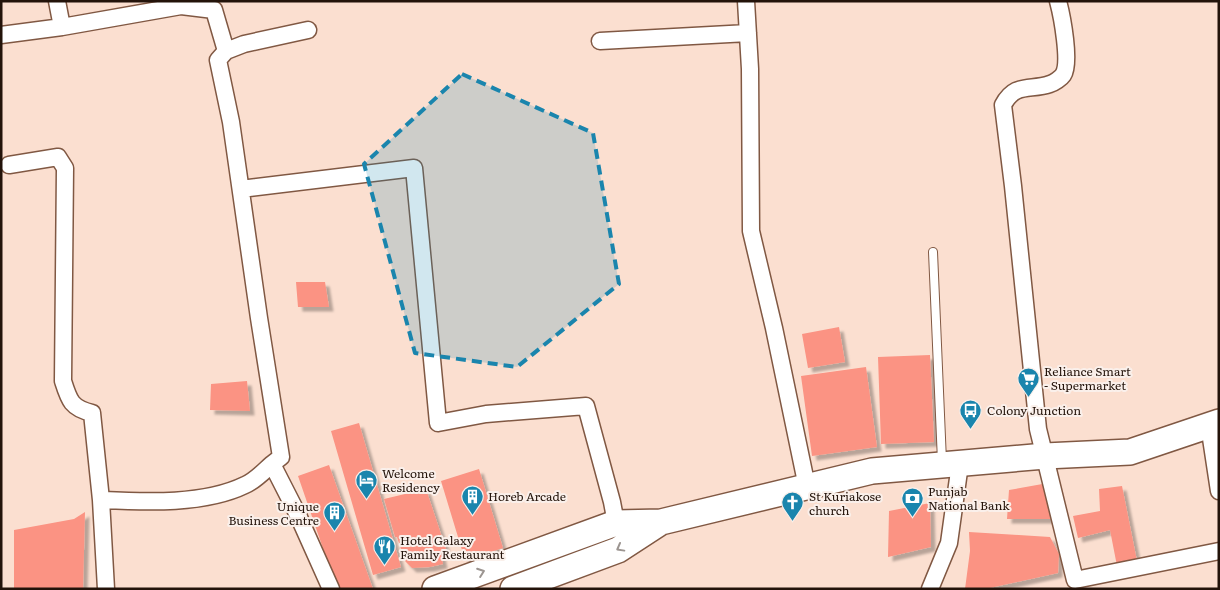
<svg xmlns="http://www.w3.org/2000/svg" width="1220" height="590" font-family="Literata,serif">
  <defs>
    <filter id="shadow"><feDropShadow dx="4.5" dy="4.5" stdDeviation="1" flood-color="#0004"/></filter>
  </defs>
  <rect width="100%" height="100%" fill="#fbdfd0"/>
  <!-- building -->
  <path fill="#fb9383" filter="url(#shadow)" d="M 296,282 L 325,282 L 329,307 L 298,307 Z
    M 839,327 L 845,362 L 808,368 L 802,334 Z
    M 930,355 L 934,442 L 881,444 L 878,357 Z
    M 866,367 L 877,447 L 812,456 L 801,376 Z
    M 247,381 L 250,411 L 210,410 L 211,384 Z
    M 359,423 L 401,567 L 373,575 L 331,431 Z
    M 329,465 L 373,589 L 337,589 L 298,476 Z
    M 479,469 L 503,548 L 465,560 L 441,481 Z
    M 1048,483 L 1060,519 L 1007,519 L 1009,490 Z
    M 1122,486 L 1137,561 L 1117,566 L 1110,530 L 1078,538 L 1073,516 L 1100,511 L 1099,489 Z
    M 426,489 L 447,552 L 441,554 L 443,564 L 430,567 L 412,568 L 405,561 L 397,537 L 395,537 L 384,499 Z
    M 930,503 L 931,547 L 888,557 L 889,511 Z
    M 85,512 L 83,589 L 14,589 L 14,530 L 74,519 Z
    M 969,532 L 1050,537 L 1059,554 L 1058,573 L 985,589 L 965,589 L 970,551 Z"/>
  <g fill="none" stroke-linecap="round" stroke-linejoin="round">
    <defs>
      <path id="service" d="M 933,252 L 942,461"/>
      <path id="minor" d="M 57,1 L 62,27
        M 746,1 L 750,69 L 751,231 L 774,328 L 807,487
        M 1058,1 C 1062,16 1071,63 1063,75 C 1061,78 1054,83 1050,84 C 1030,91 1015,82 1003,105 L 1013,186 L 1038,429 L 1075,580 L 1219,551
        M 308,30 L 244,44 L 226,51 L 218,60 L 231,122 L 259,318 L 281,457 L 272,464 L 297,513 L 331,589
        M 1,35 L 62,27 L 181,6 L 214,10 L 226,51
        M 600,41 L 748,33
        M 9,165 L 58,157 L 65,168 L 63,381 C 69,400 71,408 92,413 L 101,500 C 145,502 204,505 245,485 C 255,481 264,471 272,464
        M 241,189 L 414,168 L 438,423 L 486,414 L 586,406 L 612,502 L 616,523
        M 1209,425 L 1219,491
        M 101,500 L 106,589
        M 930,589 L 949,543 L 960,464"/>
      <path id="primary" d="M 435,589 L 616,523 L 661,522 L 872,471 L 1045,456 L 1130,452 L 1219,422
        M 513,589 L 618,550 L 661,522"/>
    </defs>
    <!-- service casing -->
    <use href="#service" stroke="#805843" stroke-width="10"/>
    <!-- minor casing -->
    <use href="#minor" stroke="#805843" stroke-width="19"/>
    <!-- primary casing -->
    <use href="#primary" stroke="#805843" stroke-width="28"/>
    <!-- service -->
    <use href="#service" stroke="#fff" stroke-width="8"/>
    <!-- minor -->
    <use href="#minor" stroke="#fff" stroke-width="16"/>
    <!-- primary -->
    <use href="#primary" stroke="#fff" stroke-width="25"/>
  </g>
  <!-- one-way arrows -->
  <defs><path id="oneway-chevron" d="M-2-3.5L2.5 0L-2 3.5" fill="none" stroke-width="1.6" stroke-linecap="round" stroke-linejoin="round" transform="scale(1.25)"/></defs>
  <g stroke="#9c9591">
    <use href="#oneway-chevron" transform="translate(620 548) rotate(151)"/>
    <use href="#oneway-chevron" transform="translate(481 572) rotate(-20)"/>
  </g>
  <!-- marked area -->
  <path fill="#1a85ad" fill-opacity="0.2" stroke="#1a85ad" stroke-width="4" stroke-dasharray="10 6" stroke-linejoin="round" d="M 462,74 L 593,133 L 619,284 L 517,367 L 415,353 L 364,164 Z"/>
  <!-- icons -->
  <defs>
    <symbol id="supermarket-pin" viewBox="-11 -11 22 30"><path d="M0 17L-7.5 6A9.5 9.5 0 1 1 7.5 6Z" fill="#1a85ad" stroke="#faf0eb"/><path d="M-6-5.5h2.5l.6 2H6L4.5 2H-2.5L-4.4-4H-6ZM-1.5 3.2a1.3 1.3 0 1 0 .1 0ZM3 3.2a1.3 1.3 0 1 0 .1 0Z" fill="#fff"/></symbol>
    <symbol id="bus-pin" viewBox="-11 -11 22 30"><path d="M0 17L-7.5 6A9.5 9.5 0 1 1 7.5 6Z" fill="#1a85ad" stroke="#faf0eb"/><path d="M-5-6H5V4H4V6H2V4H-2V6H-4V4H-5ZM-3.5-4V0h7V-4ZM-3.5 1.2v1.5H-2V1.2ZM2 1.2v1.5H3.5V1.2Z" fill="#fff"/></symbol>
    <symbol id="hotel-pin" viewBox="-11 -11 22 30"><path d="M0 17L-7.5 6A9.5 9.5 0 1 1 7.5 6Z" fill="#1a85ad" stroke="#faf0eb"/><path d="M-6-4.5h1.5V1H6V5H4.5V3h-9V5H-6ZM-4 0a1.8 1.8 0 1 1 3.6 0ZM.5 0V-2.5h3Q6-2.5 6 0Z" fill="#fff"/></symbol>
    <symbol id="building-pin" viewBox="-11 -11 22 30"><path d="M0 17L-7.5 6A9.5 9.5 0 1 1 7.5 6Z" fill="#1a85ad" stroke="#faf0eb"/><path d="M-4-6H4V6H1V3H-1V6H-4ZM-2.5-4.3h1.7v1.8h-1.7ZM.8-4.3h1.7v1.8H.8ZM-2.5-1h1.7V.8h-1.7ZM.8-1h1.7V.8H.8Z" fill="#fff"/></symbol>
    <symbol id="bank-pin" viewBox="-11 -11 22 30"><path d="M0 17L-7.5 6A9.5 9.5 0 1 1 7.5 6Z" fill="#1a85ad" stroke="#faf0eb"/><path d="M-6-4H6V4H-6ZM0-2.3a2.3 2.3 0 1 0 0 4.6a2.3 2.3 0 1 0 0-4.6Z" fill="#fff"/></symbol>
    <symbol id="church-pin" viewBox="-11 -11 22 30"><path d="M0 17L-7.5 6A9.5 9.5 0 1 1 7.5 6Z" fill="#1a85ad" stroke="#faf0eb"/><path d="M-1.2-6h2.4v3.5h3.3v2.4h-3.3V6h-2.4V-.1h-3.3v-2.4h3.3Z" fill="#fff"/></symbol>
    <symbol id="restaurant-pin" viewBox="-11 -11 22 30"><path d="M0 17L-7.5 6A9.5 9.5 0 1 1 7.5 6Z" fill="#1a85ad" stroke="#faf0eb"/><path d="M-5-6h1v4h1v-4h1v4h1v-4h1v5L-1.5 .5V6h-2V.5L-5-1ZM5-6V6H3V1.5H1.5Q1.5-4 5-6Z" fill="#fff"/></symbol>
  </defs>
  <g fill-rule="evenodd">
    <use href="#supermarket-pin" x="1016" y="366" width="25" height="34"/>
    <use href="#bus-pin" x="958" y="398" width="25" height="34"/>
    <use href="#hotel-pin" x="354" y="468" width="25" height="34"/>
    <use href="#building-pin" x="460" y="484" width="25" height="34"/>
    <use href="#bank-pin" x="900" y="486" width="25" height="34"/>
    <use href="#church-pin" x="780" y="490" width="25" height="34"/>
    <use href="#building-pin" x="322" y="500" width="25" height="34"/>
    <use href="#restaurant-pin" x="372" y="534" width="25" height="34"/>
  </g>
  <g text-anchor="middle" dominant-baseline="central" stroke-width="4" stroke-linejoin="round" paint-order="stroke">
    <!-- poi labels -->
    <g font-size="12" fill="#23130a" stroke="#faf0eb" text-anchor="start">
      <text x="1044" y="371">Reliance Smart<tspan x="1044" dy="14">- Supermarket</tspan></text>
      <text x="987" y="410">Colony Junction</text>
      <text x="382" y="473">Welcome<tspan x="382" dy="14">Residency</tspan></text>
      <text x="928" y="491">Punjab<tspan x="928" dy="14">National Bank</tspan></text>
      <text x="488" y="496">Horeb Arcade</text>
      <text x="809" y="496">St Kuriakose<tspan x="809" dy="14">church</tspan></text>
      <text x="319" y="506" text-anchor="end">Unique<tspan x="319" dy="14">Business Centre</tspan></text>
      <text x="400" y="540">Hotel Galaxy<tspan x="400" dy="14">Family Restaurant</tspan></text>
    </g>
  </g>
  <!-- border -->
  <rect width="1220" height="590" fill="none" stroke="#23130a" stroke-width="5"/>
</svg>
